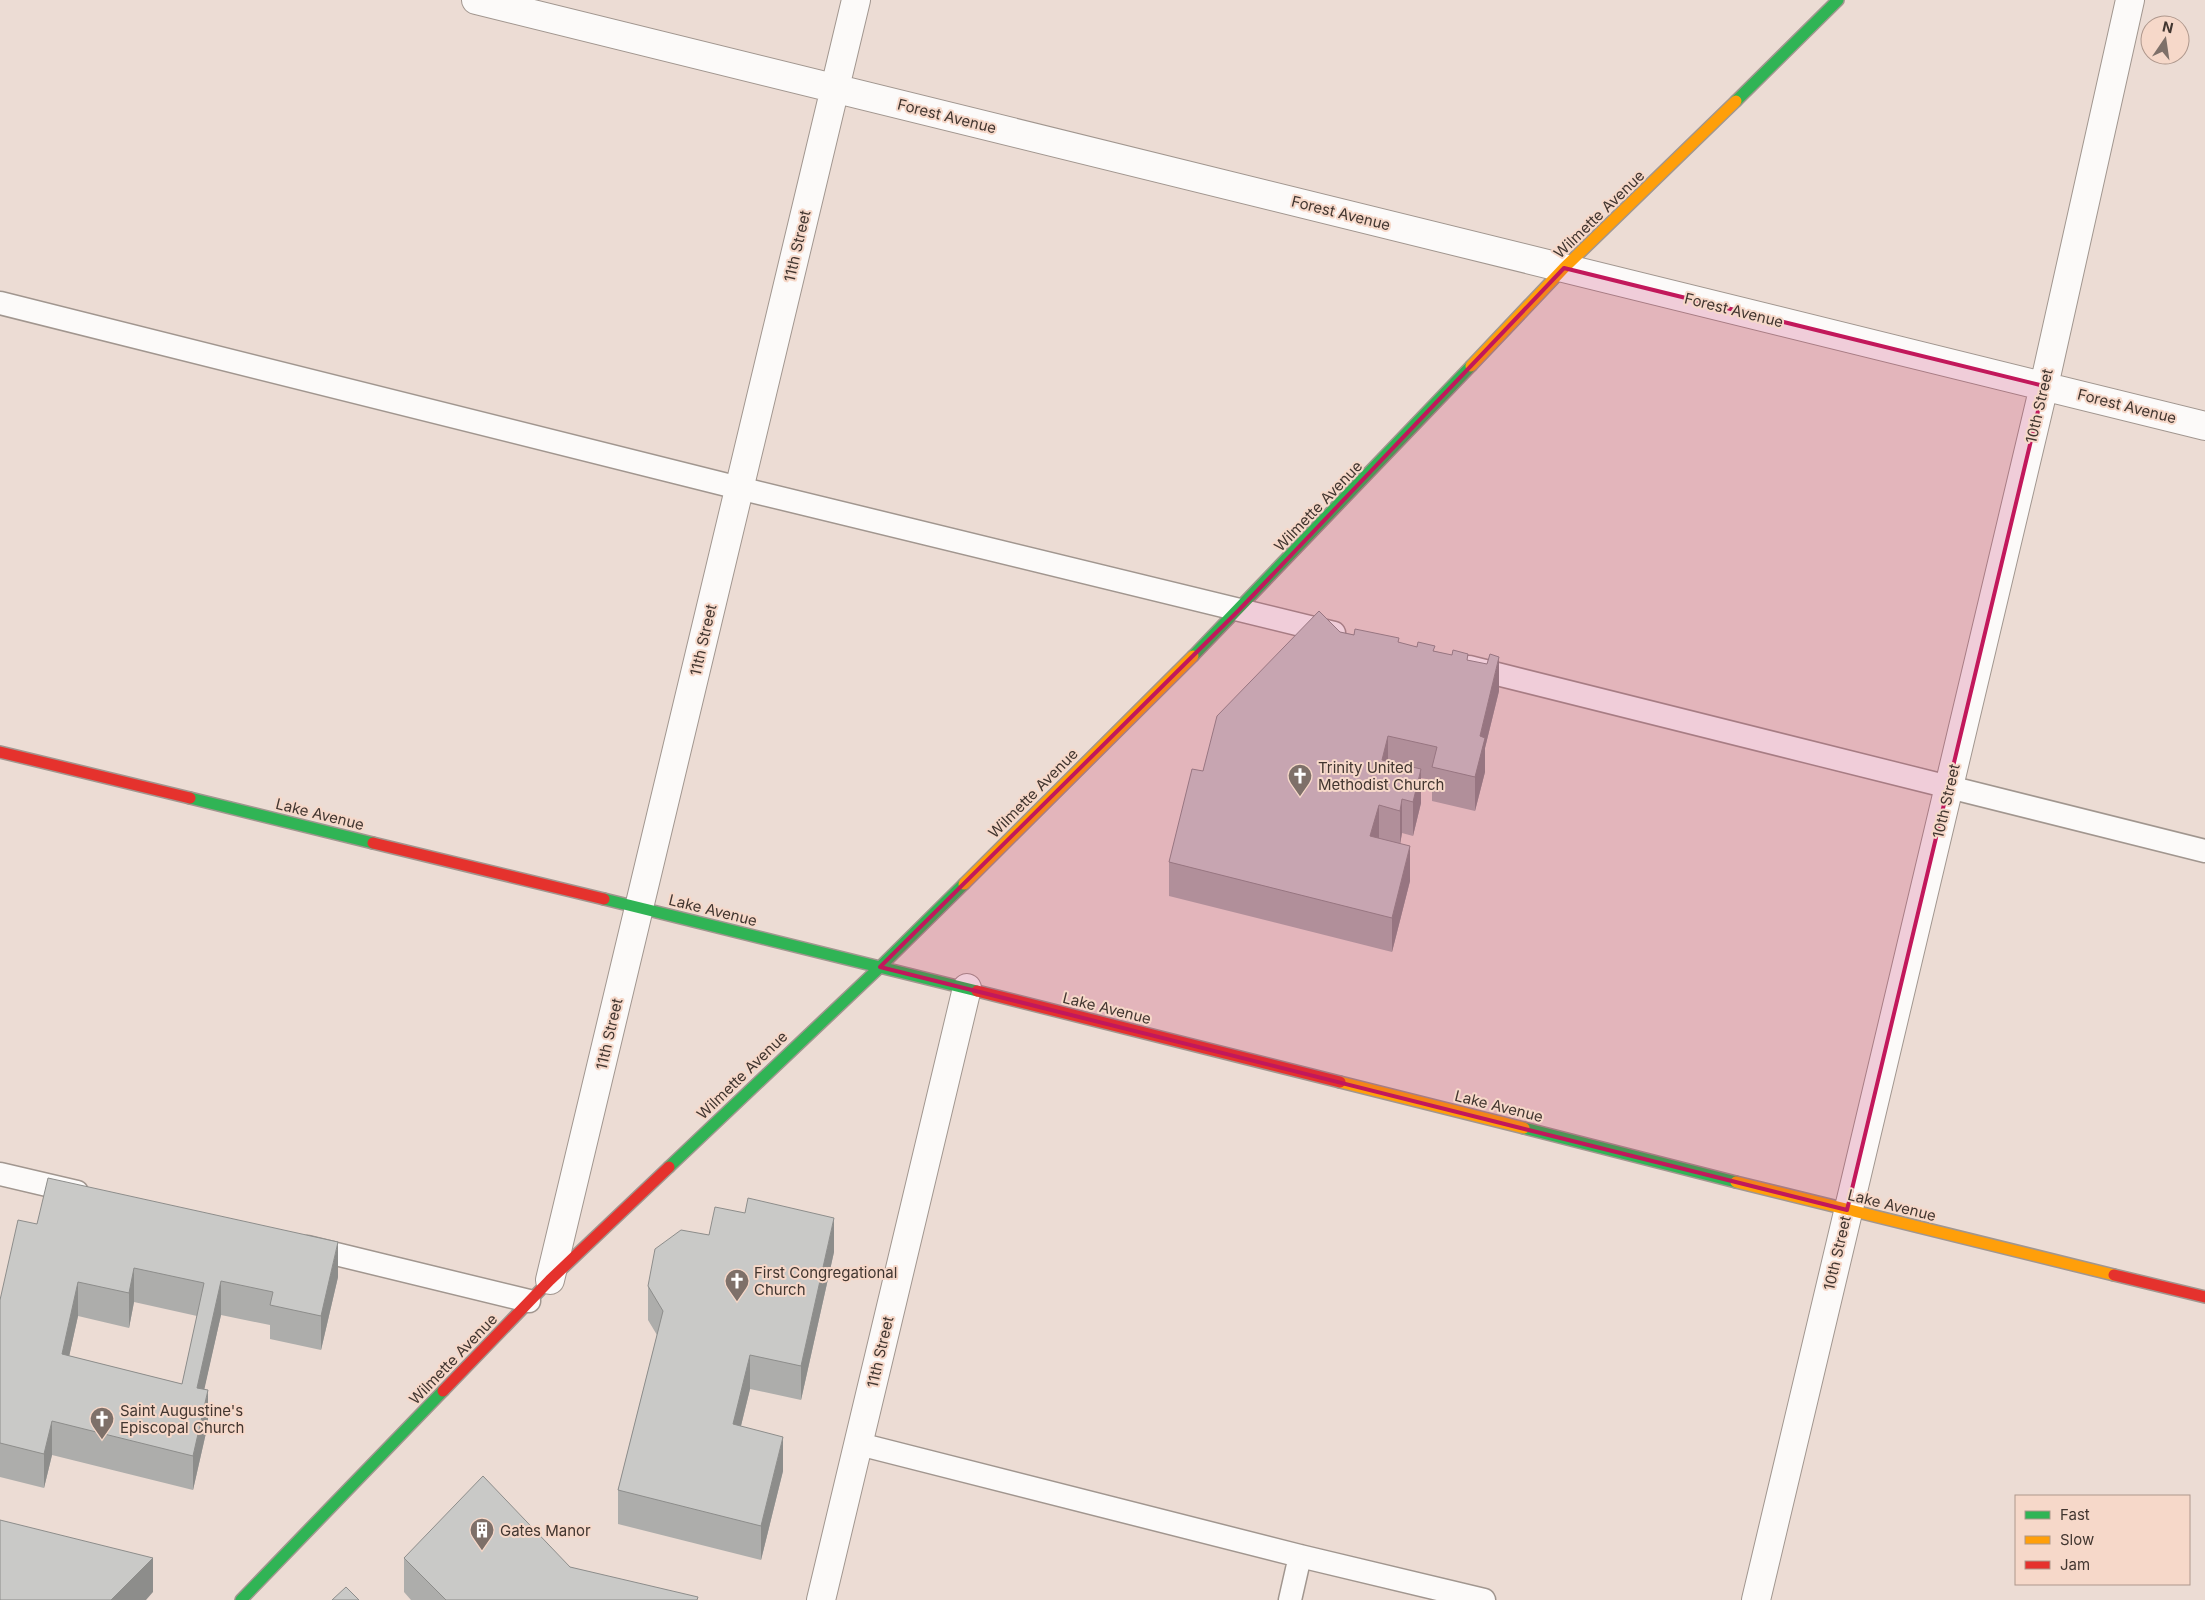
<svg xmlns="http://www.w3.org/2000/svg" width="2205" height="1600" font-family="Inter,sans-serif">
  <rect width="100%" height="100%" fill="#ecdcd4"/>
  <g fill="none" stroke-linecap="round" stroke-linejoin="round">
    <defs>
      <path id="lane" d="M 0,303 L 739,488 L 1334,633
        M 1469,667 L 2205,851
        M 0,1174 L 77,1192
        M 307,1247 L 529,1301
        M 859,1444 L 1300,1556 L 1484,1600
        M 1290,1600 L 1300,1556"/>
      <path id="street" d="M 476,0 L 2205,426
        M 550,1280 L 856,0
        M 821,1600 L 967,988
        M 1756,1600 L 2044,386 L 2130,0"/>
      <path id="fast" d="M 1736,101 L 1838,0
        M 1193,656 L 1471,366
        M 190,798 L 373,843
        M 604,899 L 977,991
        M 1524,1128 L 1736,1182
        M 669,1167 L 880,967 L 964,884
        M 241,1600 L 443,1391"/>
      <path id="slow" d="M 1471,366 L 1564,268 L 1736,101
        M 964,884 L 1193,656
        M 1340,1082 L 1524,1128
        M 1736,1182 L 2114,1275"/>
      <path id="jam" d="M 0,752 L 190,798
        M 373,843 L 604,899
        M 977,991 L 1340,1082
        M 2114,1275 L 2205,1297
        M 443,1391 L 550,1280 L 669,1167"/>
    </defs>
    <!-- lane casing -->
    <use href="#lane" stroke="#a1968f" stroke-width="25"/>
    <!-- street casing -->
    <use href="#street" stroke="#a1968f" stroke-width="30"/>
    <!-- fast casing -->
    <use href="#fast" stroke="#a1968f" stroke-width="14"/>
    <!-- slow casing -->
    <use href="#slow" stroke="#a1968f" stroke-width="14"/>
    <!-- jam casing -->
    <use href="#jam" stroke="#a1968f" stroke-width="14"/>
    <!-- lane -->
    <use href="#lane" stroke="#fcfaf9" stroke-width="22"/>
    <!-- street -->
    <use href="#street" stroke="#fcfaf9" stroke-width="28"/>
    <!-- fast -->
    <use href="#fast" stroke="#30b455" stroke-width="11"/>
    <!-- slow -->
    <use href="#slow" stroke="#ff9f0a" stroke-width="11"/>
    <!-- jam -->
    <use href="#jam" stroke="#e5322d" stroke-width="11"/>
  </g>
  <!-- wall -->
  <path fill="#adadab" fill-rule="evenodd" d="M 1340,632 L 1399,643 L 1435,651 L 1468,660 L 1499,691 L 1485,748 L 1485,772 L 1475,811 L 1432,801 L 1432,780 L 1421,778 L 1421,803 L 1413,836 L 1402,833 L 1400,844 L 1410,881 L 1392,952 L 1169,896 L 1169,862 L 1203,771 Z
    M 37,1224 L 338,1277 L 321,1350 L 270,1339 L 270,1325 L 221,1315 L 204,1389 L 208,1424 L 193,1490 L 52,1455 L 44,1488 L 0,1477 L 0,1300 ZM 134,1302 L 197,1316 L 182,1384 L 69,1356 L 78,1316 L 129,1328 Z
    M 709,1235 L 834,1252 L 801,1400 L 750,1389 L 741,1426 L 783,1471 L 761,1560 L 618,1524 L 618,1490 L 657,1335 L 648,1320 L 648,1286 Z
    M 404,1558 L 570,1567 L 698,1600 L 411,1600 L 404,1592 Z"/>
  <!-- shaded-wall -->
  <path fill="#8d8d8b" d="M 1499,657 L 1499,691 L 1485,748 L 1485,772 L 1475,811 L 1475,777 L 1480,736 Z
    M 1388,736 L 1388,770 L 1382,760 Z
    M 1421,769 L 1421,803 L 1413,836 L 1413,802 Z
    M 1402,799 L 1402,833 L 1400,845 L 1400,811 Z
    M 1379,805 L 1379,839 L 1370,836 Z
    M 1410,846 L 1410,881 L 1392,952 L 1392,918 Z
    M 834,1218 L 834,1252 L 801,1400 L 801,1366 Z
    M 338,1242 L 338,1277 L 321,1350 L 321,1316 Z
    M 134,1268 L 134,1302 L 129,1328 L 129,1293 Z
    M 221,1281 L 221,1315 L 197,1422 L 197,1388 Z
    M 78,1282 L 78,1316 L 62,1389 L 62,1354 Z
    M 750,1355 L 750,1389 L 733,1458 L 733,1424 Z
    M 208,1390 L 208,1424 L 193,1490 L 193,1456 Z
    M 52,1421 L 52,1455 L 44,1488 L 44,1454 Z
    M 783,1437 L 783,1471 L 761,1560 L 761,1526 Z
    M 153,1558 L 153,1592 L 146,1600 L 111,1600 Z"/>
  <!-- building -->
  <path fill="#c9c9c7" stroke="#8d8d8b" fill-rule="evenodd" d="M 1319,611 L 1340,632 L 1354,635 L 1355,629 L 1399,638 L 1398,642 L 1417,647 L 1418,642 L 1435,646 L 1433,651 L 1452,655 L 1453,650 L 1468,654 L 1467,660 L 1487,664 L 1490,654 L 1499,657 L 1480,736 L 1485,738 L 1475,777 L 1432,767 L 1437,747 L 1388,736 L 1382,760 L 1421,769 L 1413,802 L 1402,799 L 1400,811 L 1379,805 L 1370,836 L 1410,846 L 1392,918 L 1169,862 L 1192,769 L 1203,771 L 1217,716 Z
    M 48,1178 L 338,1242 L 321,1316 L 270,1305 L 273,1292 L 221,1281 L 197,1388 L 208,1390 L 193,1456 L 52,1421 L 44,1454 L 0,1443 L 0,1300 L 18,1220 L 37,1224 ZM 134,1268 L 204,1283 L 182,1384 L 62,1354 L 78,1282 L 129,1293 Z
    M 748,1198 L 834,1218 L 801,1366 L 750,1355 L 733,1424 L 783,1437 L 761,1526 L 618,1490 L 663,1311 L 648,1286 L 655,1249 L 681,1230 L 709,1235 L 715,1207 L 745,1213 Z
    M 483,1476 L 570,1567 L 698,1597 L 697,1600 L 446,1600 L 404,1558 Z
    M 0,1520 L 153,1558 L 111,1600 L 0,1600 Z
    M 346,1587 L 359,1600 L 332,1600 Z"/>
  <!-- marked area -->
  <path fill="#c2185b" fill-opacity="0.2" stroke="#c2185b" stroke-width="4" stroke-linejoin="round" d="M 1564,268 L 2044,386 L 1847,1210 L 880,967 L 1239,610 Z"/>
  <!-- icons -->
  <defs>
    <symbol id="church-pin" viewBox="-11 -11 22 30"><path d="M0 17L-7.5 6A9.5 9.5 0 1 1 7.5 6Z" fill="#7e7069" stroke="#f6d8c9"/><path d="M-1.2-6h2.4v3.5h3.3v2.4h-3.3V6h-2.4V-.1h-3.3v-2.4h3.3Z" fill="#fff"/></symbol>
    <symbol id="building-pin" viewBox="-11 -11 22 30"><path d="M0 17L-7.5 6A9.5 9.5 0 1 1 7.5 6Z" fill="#7e7069" stroke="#f6d8c9"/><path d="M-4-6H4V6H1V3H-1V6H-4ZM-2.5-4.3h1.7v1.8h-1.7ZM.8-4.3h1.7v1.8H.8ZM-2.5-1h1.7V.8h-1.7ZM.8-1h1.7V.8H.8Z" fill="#fff"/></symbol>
  </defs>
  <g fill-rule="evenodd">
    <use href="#church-pin" x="1286" y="762" width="28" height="38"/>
    <use href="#church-pin" x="723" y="1267" width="28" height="38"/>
    <use href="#church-pin" x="88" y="1405" width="28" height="38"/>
    <use href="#building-pin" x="468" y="1516" width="28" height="38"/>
  </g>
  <g text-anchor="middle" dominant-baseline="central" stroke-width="4" stroke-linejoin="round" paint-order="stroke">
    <!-- street labels -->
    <g font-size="15" fill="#423630" stroke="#f6d8c9">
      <text transform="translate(947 116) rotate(14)">Forest Avenue</text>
      <text transform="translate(1341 213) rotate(14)">Forest Avenue</text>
      <text transform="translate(1599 214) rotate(-44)">Wilmette Avenue</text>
      <text transform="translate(797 246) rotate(-77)">11th Street</text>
      <text transform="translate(1734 310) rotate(14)">Forest Avenue</text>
      <text transform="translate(2039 406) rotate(-77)">10th Street</text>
      <text transform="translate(2127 406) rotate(14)">Forest Avenue</text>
      <text transform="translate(1318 506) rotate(-46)">Wilmette Avenue</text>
      <text transform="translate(703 640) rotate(-77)">11th Street</text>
      <text transform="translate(1033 793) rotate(-45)">Wilmette Avenue</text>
      <text transform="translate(1946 801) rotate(-77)">10th Street</text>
      <text transform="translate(320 814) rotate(14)">Lake Avenue</text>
      <text transform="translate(713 910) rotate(14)">Lake Avenue</text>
      <text transform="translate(1107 1008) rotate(14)">Lake Avenue</text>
      <text transform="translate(609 1034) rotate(-77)">11th Street</text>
      <text transform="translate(742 1075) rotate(-44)">Wilmette Avenue</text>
      <text transform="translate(1499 1106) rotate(14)">Lake Avenue</text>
      <text transform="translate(1892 1205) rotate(14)">Lake Avenue</text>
      <text transform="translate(1837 1253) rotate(-77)">10th Street</text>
      <text transform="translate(880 1352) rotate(-77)">11th Street</text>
      <text transform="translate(453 1359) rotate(-46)">Wilmette Avenue</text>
    </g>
    <!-- poi labels -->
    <g font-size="15" fill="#423630" stroke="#f6d8c9" text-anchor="start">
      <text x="1318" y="767">Trinity United<tspan x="1318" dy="17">Methodist Church</tspan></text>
      <text x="754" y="1272">First Congregational<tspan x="754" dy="17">Church</tspan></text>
      <text x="120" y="1410">Saint Augustine's<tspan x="120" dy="17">Episcopal Church</tspan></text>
      <text x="500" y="1530">Gates Manor</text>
    </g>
  </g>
  <!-- legend -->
  <rect x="2015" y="1495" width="175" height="90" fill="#f6d8c9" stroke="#ae978c"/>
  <rect x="2025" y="1511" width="25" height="8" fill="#30b455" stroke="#ae978c"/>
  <text x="2060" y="1520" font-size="15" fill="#423630">Fast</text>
  <rect x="2025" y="1536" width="25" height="8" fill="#ff9f0a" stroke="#ae978c"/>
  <text x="2060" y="1545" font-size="15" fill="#423630">Slow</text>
  <rect x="2025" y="1561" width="25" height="8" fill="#e5322d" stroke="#ae978c"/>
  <text x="2060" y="1570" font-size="15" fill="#423630">Jam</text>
  <!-- north arrow -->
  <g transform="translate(2165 40) rotate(13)"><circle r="24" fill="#f6d8c9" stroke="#ae978c"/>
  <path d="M0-4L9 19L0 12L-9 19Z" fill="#7e7069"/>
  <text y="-8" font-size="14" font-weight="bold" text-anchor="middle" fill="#423630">N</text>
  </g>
</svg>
